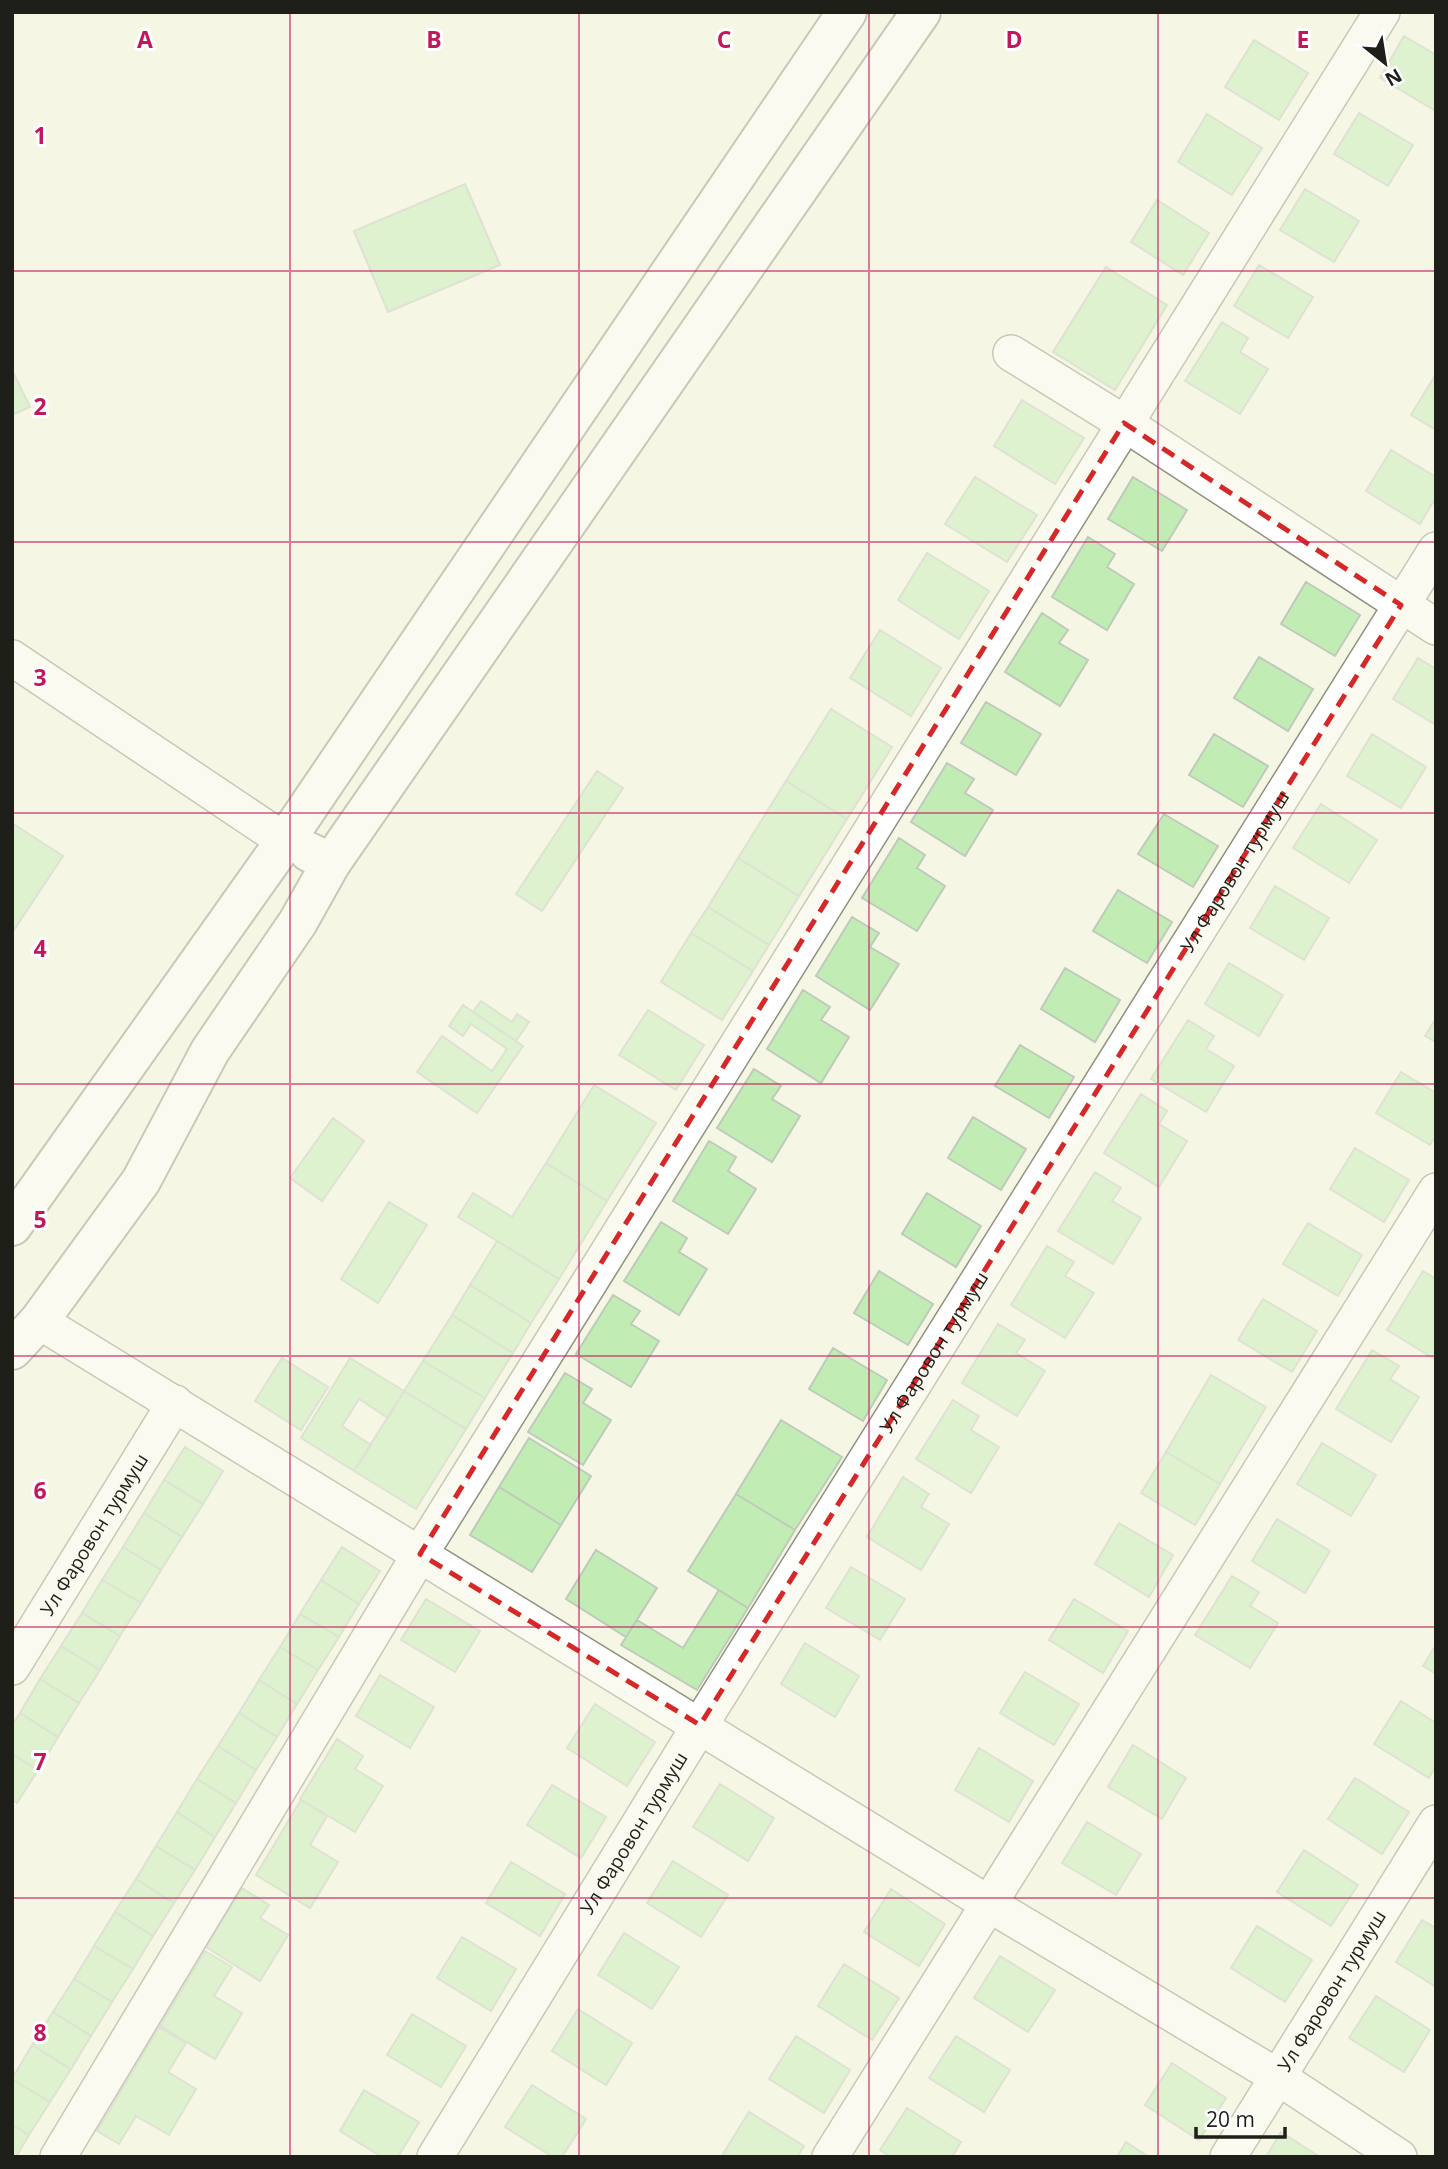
<svg xmlns="http://www.w3.org/2000/svg" width="1448" height="2169" font-family="'Open Sans',sans-serif">
  <rect width="100%" height="100%" fill="#f5f6e4"/>
  <!-- building -->
  <path fill="#c1edb5" stroke="#bfcabc" stroke-width="2" d="M 1404,36 L 1436,55 L 1436,107 L 1434,110 L 1380,78 Z
    M 1254,40 L 1308,73 L 1279,120 L 1225,87 Z
    M 1359,113 L 1413,145 L 1388,186 L 1334,154 Z
    M 1207,114 L 1262,148 L 1232,195 L 1178,162 Z
    M 465,184 L 500,265 L 388,312 L 354,231 Z
    M 1305,189 L 1359,221 L 1334,262 L 1280,230 Z
    M 1157,200 L 1209,233 L 1183,275 L 1131,242 Z
    M 1259,265 L 1313,297 L 1288,338 L 1234,306 Z
    M 1106,267 L 1167,305 L 1115,390 L 1053,352 Z
    M 1222,322 L 1248,338 L 1240,352 L 1268,369 L 1240,414 L 1185,381 Z
    M 12,370 L 30,407 L 12,415 Z
    M 1436,374 L 1436,430 L 1411,415 Z
    M 1022,400 L 1084,438 L 1055,484 L 994,446 Z
    M 1391,450 L 1436,477 L 1436,497 L 1420,524 L 1366,491 Z
    M 975,477 L 1037,515 L 1007,562 L 945,524 Z
    M 1133,477 L 1187,510 L 1162,551 L 1108,519 Z
    M 1088,537 L 1115,554 L 1107,567 L 1134,584 L 1107,630 L 1052,597 Z
    M 927,553 L 989,591 L 959,639 L 898,600 Z
    M 1306,582 L 1360,615 L 1335,656 L 1281,624 Z
    M 1042,613 L 1068,630 L 1059,643 L 1088,660 L 1060,706 L 1005,672 Z
    M 880,630 L 941,668 L 911,716 L 850,678 Z
    M 1259,657 L 1313,689 L 1288,731 L 1234,698 Z
    M 1418,658 L 1436,669 L 1436,725 L 1393,699 Z
    M 986,702 L 1041,734 L 1016,775 L 961,743 Z
    M 831,709 L 892,747 L 847,819 L 786,781 Z
    M 1214,734 L 1268,766 L 1243,807 L 1189,775 Z
    M 1372,734 L 1426,767 L 1401,808 L 1347,776 Z
    M 947,763 L 974,779 L 965,793 L 993,810 L 965,856 L 911,822 Z
    M 597,771 L 623,788 L 542,911 L 516,894 Z
    M 786,781 L 847,819 L 799,896 L 738,858 Z
    M 1321,804 L 1377,840 L 1349,883 L 1293,848 Z
    M 1164,814 L 1218,846 L 1193,887 L 1138,854 Z
    M 12,823 L 63,856 L 12,933 Z
    M 899,838 L 925,855 L 917,868 L 945,886 L 917,931 L 862,898 Z
    M 738,858 L 799,896 L 769,945 L 708,907 Z
    M 1275,886 L 1329,918 L 1304,960 L 1250,928 Z
    M 1118,890 L 1172,922 L 1147,963 L 1093,931 Z
    M 708,907 L 769,945 L 753,971 L 691,933 Z
    M 852,917 L 879,933 L 870,947 L 899,964 L 870,1010 L 816,976 Z
    M 691,933 L 753,971 L 722,1020 L 661,982 Z
    M 1229,963 L 1283,995 L 1259,1036 L 1205,1004 Z
    M 1065,968 L 1120,1000 L 1095,1042 L 1041,1009 Z
    M 803,990 L 830,1007 L 821,1020 L 849,1037 L 821,1083 L 767,1049 Z
    M 481,1001 L 512,1022 L 517,1014 L 529,1022 L 516,1041 L 473,1012 Z
    M 463,1005 L 523,1046 L 477,1113 L 417,1072 L 442,1036 L 492,1071 L 507,1049 L 471,1024 L 463,1036 L 449,1026 Z
    M 648,1010 L 704,1045 L 676,1090 L 619,1055 Z
    M 1436,1018 L 1436,1042 L 1425,1036 Z
    M 1188,1020 L 1214,1036 L 1206,1049 L 1234,1066 L 1206,1112 L 1151,1079 Z
    M 1020,1045 L 1074,1077 L 1049,1118 L 995,1086 Z
    M 754,1069 L 781,1086 L 772,1099 L 800,1116 L 772,1162 L 717,1128 Z
    M 1401,1072 L 1436,1093 L 1436,1135 L 1430,1145 L 1376,1113 Z
    M 594,1085 L 656,1123 L 607,1201 L 546,1163 Z
    M 1141,1094 L 1167,1111 L 1159,1124 L 1187,1141 L 1159,1187 L 1104,1153 Z
    M 973,1117 L 1026,1149 L 1001,1190 L 948,1158 Z
    M 333,1118 L 364,1141 L 322,1201 L 290,1178 Z
    M 709,1141 L 736,1157 L 728,1171 L 756,1189 L 728,1234 L 673,1201 Z
    M 1355,1148 L 1409,1180 L 1384,1222 L 1330,1189 Z
    M 546,1163 L 607,1201 L 559,1279 L 458,1217 L 473,1193 L 512,1217 Z
    M 1095,1172 L 1121,1188 L 1112,1201 L 1141,1218 L 1113,1264 L 1058,1231 Z
    M 927,1193 L 981,1226 L 956,1267 L 902,1234 Z
    M 389,1202 L 427,1225 L 378,1303 L 341,1279 Z
    M 661,1222 L 687,1238 L 679,1252 L 707,1269 L 679,1315 L 624,1281 Z
    M 1308,1223 L 1362,1255 L 1338,1296 L 1283,1264 Z
    M 497,1241 L 559,1279 L 531,1323 L 470,1285 Z
    M 1047,1246 L 1074,1262 L 1065,1276 L 1094,1293 L 1065,1338 L 1011,1305 Z
    M 879,1271 L 933,1304 L 908,1345 L 854,1313 Z
    M 1423,1271 L 1436,1279 L 1436,1360 L 1387,1330 Z
    M 470,1285 L 531,1323 L 513,1353 L 452,1315 Z
    M 613,1295 L 640,1311 L 631,1324 L 659,1341 L 631,1387 L 576,1354 Z
    M 1263,1299 L 1317,1331 L 1292,1372 L 1238,1340 Z
    M 452,1315 L 513,1353 L 485,1398 L 423,1361 Z
    M 998,1324 L 1025,1340 L 1016,1353 L 1045,1371 L 1017,1416 L 962,1383 Z
    M 833,1348 L 887,1380 L 863,1421 L 809,1389 Z
    M 1372,1350 L 1399,1366 L 1390,1379 L 1419,1397 L 1391,1442 L 1336,1409 Z
    M 282,1358 L 328,1387 L 301,1430 L 255,1401 Z
    M 350,1358 L 404,1391 L 388,1418 L 359,1399 L 342,1426 L 371,1445 L 354,1471 L 301,1438 Z
    M 423,1361 L 485,1398 L 466,1429 L 404,1391 Z
    M 565,1373 L 592,1389 L 583,1403 L 611,1420 L 583,1465 L 528,1432 Z
    M 1211,1375 L 1266,1407 L 1220,1484 L 1166,1452 Z
    M 404,1391 L 466,1429 L 416,1509 L 354,1471 Z
    M 953,1400 L 979,1416 L 971,1430 L 999,1447 L 971,1493 L 916,1459 Z
    M 781,1420 L 842,1457 L 795,1530 L 736,1494 Z
    M 529,1438 L 591,1476 L 561,1525 L 499,1487 Z
    M 1322,1443 L 1376,1475 L 1351,1516 L 1297,1484 Z
    M 185,1447 L 223,1471 L 203,1504 L 164,1480 Z
    M 1166,1452 L 1220,1484 L 1195,1525 L 1141,1493 Z
    M 903,1477 L 929,1494 L 921,1507 L 949,1524 L 921,1570 L 867,1537 Z
    M 164,1480 L 203,1504 L 182,1537 L 144,1513 Z
    M 499,1487 L 561,1525 L 532,1572 L 470,1535 Z
    M 736,1494 L 795,1530 L 748,1608 L 688,1571 Z
    M 144,1513 L 182,1537 L 161,1570 L 123,1547 Z
    M 1277,1519 L 1330,1551 L 1305,1593 L 1252,1561 Z
    M 1119,1523 L 1173,1555 L 1149,1597 L 1095,1564 Z
    M 123,1547 L 161,1570 L 141,1603 L 102,1580 Z
    M 342,1547 L 380,1571 L 359,1604 L 321,1580 Z
    M 596,1550 L 657,1588 L 626,1637 L 566,1599 Z
    M 851,1567 L 905,1599 L 880,1640 L 826,1608 Z
    M 1232,1576 L 1259,1592 L 1250,1606 L 1278,1623 L 1250,1668 L 1195,1635 Z
    M 102,1580 L 141,1603 L 120,1636 L 82,1613 Z
    M 321,1580 L 359,1604 L 339,1637 L 300,1614 Z
    M 719,1590 L 748,1608 L 697,1690 L 621,1645 L 637,1620 L 683,1648 Z
    M 426,1599 L 480,1631 L 455,1672 L 401,1640 Z
    M 1074,1599 L 1128,1631 L 1103,1673 L 1049,1640 Z
    M 82,1613 L 120,1636 L 100,1670 L 61,1646 Z
    M 300,1614 L 339,1637 L 318,1670 L 280,1647 Z
    M 805,1643 L 859,1676 L 835,1717 L 781,1684 Z
    M 1436,1645 L 1436,1674 L 1423,1666 Z
    M 61,1646 L 100,1670 L 79,1703 L 40,1679 Z
    M 280,1647 L 318,1670 L 297,1704 L 259,1680 Z
    M 1025,1672 L 1079,1704 L 1054,1745 L 1000,1713 Z
    M 380,1675 L 434,1707 L 410,1748 L 356,1716 Z
    M 40,1679 L 79,1703 L 58,1737 L 20,1713 Z
    M 259,1680 L 297,1704 L 277,1737 L 239,1713 Z
    M 1401,1701 L 1436,1723 L 1436,1766 L 1429,1778 L 1374,1744 Z
    M 595,1704 L 655,1742 L 627,1786 L 567,1748 Z
    M 20,1713 L 58,1737 L 38,1770 L 12,1754 L 12,1725 Z
    M 239,1713 L 277,1737 L 256,1770 L 218,1746 Z
    M 337,1739 L 363,1756 L 355,1769 L 383,1786 L 355,1832 L 300,1799 Z
    M 1133,1745 L 1186,1778 L 1162,1819 L 1108,1787 Z
    M 218,1746 L 256,1770 L 236,1803 L 197,1779 Z
    M 979,1748 L 1033,1781 L 1009,1822 L 955,1790 Z
    M 12,1754 L 38,1770 L 17,1803 L 12,1800 Z
    M 1355,1778 L 1409,1812 L 1382,1854 L 1328,1819 Z
    M 197,1779 L 236,1803 L 215,1837 L 177,1812 Z
    M 720,1784 L 774,1818 L 748,1861 L 693,1827 Z
    M 552,1785 L 606,1817 L 581,1858 L 527,1825 Z
    M 301,1800 L 327,1816 L 310,1845 L 338,1862 L 310,1908 L 256,1875 Z
    M 177,1812 L 215,1837 L 195,1870 L 156,1846 Z
    M 1087,1822 L 1141,1854 L 1116,1895 L 1062,1863 Z
    M 156,1846 L 195,1870 L 174,1903 L 136,1879 Z
    M 1304,1850 L 1358,1885 L 1331,1926 L 1277,1892 Z
    M 673,1861 L 728,1895 L 701,1937 L 647,1903 Z
    M 511,1862 L 565,1894 L 540,1936 L 486,1903 Z
    M 136,1879 L 174,1903 L 153,1936 L 115,1912 Z
    M 242,1888 L 269,1905 L 260,1918 L 288,1935 L 260,1981 L 206,1947 Z
    M 891,1889 L 945,1924 L 919,1966 L 864,1932 Z
    M 115,1912 L 153,1936 L 133,1969 L 94,1946 Z
    M 1422,1920 L 1436,1928 L 1436,1987 L 1396,1962 Z
    M 1257,1926 L 1312,1960 L 1285,2002 L 1231,1968 Z
    M 624,1933 L 679,1967 L 652,2009 L 598,1975 Z
    M 462,1937 L 516,1969 L 491,2011 L 437,1978 Z
    M 94,1946 L 133,1969 L 112,2002 L 74,1979 Z
    M 205,1951 L 232,1967 L 214,1996 L 242,2013 L 215,2059 L 160,2026 Z
    M 1000,1956 L 1055,1990 L 1028,2032 L 974,1998 Z
    M 844,1964 L 899,1998 L 872,2040 L 818,2006 Z
    M 74,1979 L 112,2002 L 91,2036 L 53,2012 Z
    M 1376,1996 L 1430,2030 L 1404,2072 L 1349,2038 Z
    M 578,2009 L 632,2043 L 606,2085 L 552,2051 Z
    M 53,2012 L 91,2036 L 71,2069 L 32,2045 Z
    M 412,2014 L 466,2046 L 441,2087 L 387,2055 Z
    M 159,2027 L 186,2043 L 168,2072 L 196,2089 L 169,2135 L 136,2116 L 119,2144 L 97,2131 Z
    M 796,2036 L 850,2070 L 824,2113 L 769,2079 Z
    M 956,2036 L 1010,2070 L 984,2112 L 929,2078 Z
    M 32,2045 L 71,2069 L 50,2102 L 12,2079 Z
    M 1172,2063 L 1226,2098 L 1199,2140 L 1145,2105 Z
    M 12,2079 L 50,2102 L 29,2135 L 12,2125 Z
    M 532,2085 L 586,2119 L 562,2157 L 553,2157 L 505,2127 Z
    M 364,2090 L 419,2122 L 398,2157 L 382,2157 L 340,2131 Z
    M 907,2108 L 961,2142 L 952,2157 L 891,2157 L 880,2150 Z
    M 749,2112 L 804,2146 L 797,2157 L 727,2157 L 723,2154 Z
    M 12,2125 L 29,2135 L 16,2157 L 12,2157 Z
    M 1281,2132 L 1320,2157 L 1266,2157 Z
    M 1126,2142 L 1149,2157 L 1117,2157 Z"/>
  <g fill="none" stroke-linecap="round" stroke-linejoin="round">
    <defs>
      <g id="minor">
        <path d="M 1011,353 L 1124,423 L 1436,627"/>
        <path d="M 12,658 L 285,841"/>
        <path d="M 39,1321 L 989,1904 L 1278,2077 L 1399,2157"/>
        <path id="s1" d="M 12,1667 L 175,1403"/>
        <path d="M 58,2157 L 420,1554 L 1382,12"/>
        <path id="s2" d="M 435,2157 L 700,1725 L 1436,550"/>
        <path d="M 830,2157 L 1436,1191"/>
        <path id="s3" d="M 1228,2157 L 1436,1823"/>
      </g>
      <path id="tertiary" d="M 331,863 L 921,12
        M 12,1226 L 285,841 L 847,12
        M 12,1350 L 39,1321 L 141,1181 L 210,1051 L 298,922 L 331,863 L 309,852"/>
    </defs>
    <!-- minor casing -->
    <use href="#minor" stroke="#919181" stroke-width="38"/>
    <!-- tertiary casing -->
    <use href="#tertiary" stroke="#919181" stroke-width="42"/>
    <!-- minor -->
    <use href="#minor" stroke="#fff" stroke-width="35"/>
    <!-- tertiary -->
    <use href="#tertiary" stroke="#fff" stroke-width="38"/>
  </g>
  <!-- marked area -->
  <path d="M0 0H1448V2169H0ZM 1124,423 L 1401,605 L 700,1725 L 420,1554 Z" fill="#f5f6e4" fill-opacity=".55" fill-rule="evenodd"/>
  <path fill="none" stroke="#d62828" stroke-width="5" stroke-dasharray="14 9" stroke-linejoin="round" d="M 1124,423 L 1401,605 L 700,1725 L 420,1554 Z"/>
  <!-- grid -->
  <path fill="none" stroke="#c2185b" stroke-width="2" stroke-opacity="0.55" d="M 290,12 L 290,2157M 579,12 L 579,2157M 869,12 L 869,2157M 1158,12 L 1158,2157M 12,271 L 1436,271M 12,542 L 1436,542M 12,813 L 1436,813M 12,1084 L 1436,1084M 12,1356 L 1436,1356M 12,1627 L 1436,1627M 12,1898 L 1436,1898"/>
  <g text-anchor="middle" dominant-baseline="central" stroke-width="6" stroke-linejoin="round" paint-order="stroke">
    <!-- street labels -->
    <g font-size="19" fill="#1f1f19" stroke="#fff">
      <text stroke="none"><textPath href="#s2" startOffset="1514">Ул Фаровон турмуш</textPath></text>
      <text stroke="none"><textPath href="#s2" startOffset="947">Ул Фаровон турмуш</textPath></text>
      <text stroke="none"><textPath href="#s1" startOffset="156">Ул Фаровон турмуш</textPath></text>
      <text stroke="none"><textPath href="#s2" startOffset="380">Ул Фаровон турмуш</textPath></text>
      <text stroke="none"><textPath href="#s3" startOffset="196">Ул Фаровон турмуш</textPath></text>
    </g>
  </g>
  <g font-size="23" text-anchor="middle" font-weight="bold" fill="#c2185b" stroke="#fff" stroke-width="6" stroke-linejoin="round" paint-order="stroke">
    <text x="145" y="48">A</text>
    <text x="434" y="48">B</text>
    <text x="724" y="48">C</text>
    <text x="1014" y="48">D</text>
    <text x="1303" y="48">E</text>
    <text x="40" y="144">1</text>
    <text x="40" y="415">2</text>
    <text x="40" y="686">3</text>
    <text x="40" y="957">4</text>
    <text x="40" y="1228">5</text>
    <text x="40" y="1499">6</text>
    <text x="40" y="1770">7</text>
    <text x="40" y="2041">8</text>
  </g>
  <!-- border -->
  <rect width="1448" height="2169" fill="none" stroke="#1f1f19" stroke-width="28"/>
  <!-- north arrow -->
  <g transform="translate(1385 63) rotate(150)" stroke="#ffffff" stroke-width="5" paint-order="stroke">
  <path d="M0-5L12 26L0 18L-12 26Z" fill="#1f1f19"/>
  <text y="-10" font-size="19" font-weight="bold" text-anchor="middle" fill="#1f1f19">N</text>
  </g>
  <!-- scale -->
  <path d="M1196 2127v10h89v-10" fill="none" stroke="#1f1f19" stroke-width="3.5"/>
  <text x="1206" y="2127" font-size="21" fill="#1f1f19" stroke="#ffffff" stroke-width="5" paint-order="stroke">20 m</text>
</svg>
